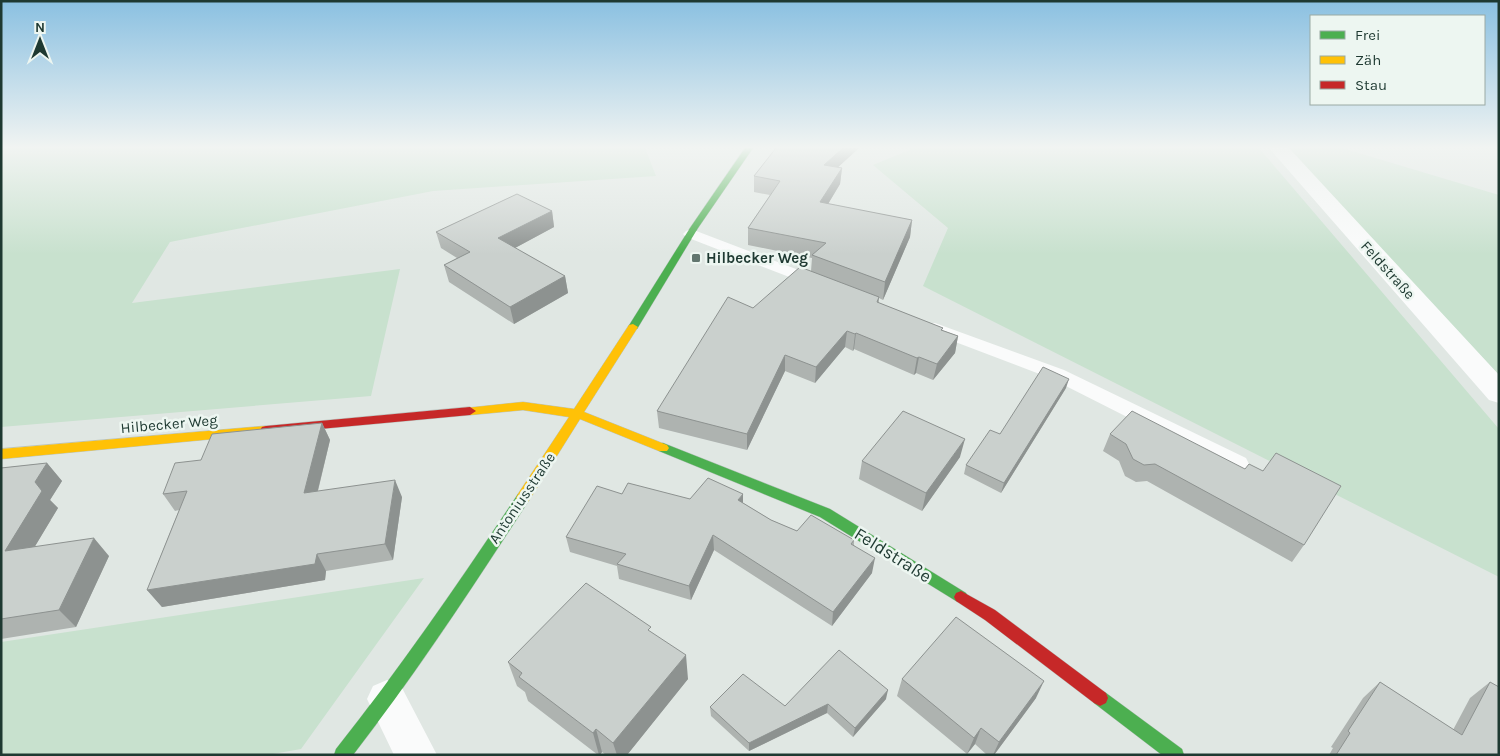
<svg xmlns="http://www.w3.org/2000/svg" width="1500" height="756" font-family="Karla,sans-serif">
  <rect width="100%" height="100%" fill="#e0e7e3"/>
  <!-- green -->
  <path fill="#c8e1ce" d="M 1,148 L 645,148 L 656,176 L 433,191 L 170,242 L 132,303 L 400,269 L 371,396 L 1,427 Z
    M 914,148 L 1259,148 L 1499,429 L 1499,577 L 923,286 L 948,228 L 873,165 Z
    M 1287,148 L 1342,148 L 1499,195 L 1499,375 Z
    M 424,578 L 301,749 L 267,755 L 1,755 L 1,642 Z"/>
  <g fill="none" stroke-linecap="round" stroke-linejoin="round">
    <defs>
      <path id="fast" d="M 745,148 L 753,148 L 698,228 L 637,329 L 629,329 L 628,327 L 690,228 Z
        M 663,443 L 830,509 L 966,593 L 968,597 L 966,601 L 961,603 L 956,601 L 820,517 L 659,451 L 657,448 L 659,445 Z
        M 523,493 L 528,494 L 530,498 L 528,502 C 472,588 416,674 353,755 L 334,755 L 336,749 C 401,667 460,581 518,494 Z
        M 1100,690 L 1106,693 L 1182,749 L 1184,755 L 1162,755 L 1094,703 L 1092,698 L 1094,693 Z"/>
      <path id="slow" d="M 633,324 L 638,327 L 584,412 L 667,445 L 669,448 L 667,451 L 659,451 L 580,419 L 528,502 L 523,503 L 518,502 L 516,498 L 518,494 L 569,417 L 523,410 L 470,415 L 464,411 L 466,408 L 523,402 L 574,409 L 629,325 Z
        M 266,426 L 270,427 L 272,430 L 270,433 L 266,434 L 1,459 L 1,449 Z"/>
      <path id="jam" d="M 470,407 L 476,411 L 470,415 L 266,434 L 262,433 L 260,430 L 262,427 L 266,426 Z
        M 961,591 L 995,610 L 1106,693 L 1108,698 L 1106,703 L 1100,706 L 1094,703 L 985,620 L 956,601 L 954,597 L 956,593 Z"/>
    </defs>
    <!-- fast casing -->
    <use href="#fast" stroke="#b9c4bf" stroke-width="1"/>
    <!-- slow casing -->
    <use href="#slow" stroke="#b9c4bf" stroke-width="1"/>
    <!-- jam casing -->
    <use href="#jam" stroke="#b9c4bf" stroke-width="1"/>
    <!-- lane -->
    <path fill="#fafbfb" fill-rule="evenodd" d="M 691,229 L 822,279 L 824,282 L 822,285 L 810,285 L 686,237 L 683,234 L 686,231 Z
      M 935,323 L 1064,370 L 1246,458 L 1249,464 L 1246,470 L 1239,472 L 1232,470 L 1050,378 L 929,332 L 926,328 L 929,324 Z"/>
    <!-- street -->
    <path fill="#fafbfb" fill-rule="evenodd" d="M 1269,148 L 1289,148 L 1499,375 L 1499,403 L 1489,400 Z
      M 387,680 L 401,686 L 437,755 L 394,755 L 367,699 L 373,686 Z"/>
    <!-- fast -->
    <use href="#fast" fill="#4caf50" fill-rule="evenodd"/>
    <!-- slow -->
    <use href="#slow" fill="#ffc107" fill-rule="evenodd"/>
    <!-- jam -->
    <use href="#jam" fill="#c62828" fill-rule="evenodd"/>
  </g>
  <!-- wall -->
  <path fill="#aeb3b0" d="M 776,148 L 859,148 L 838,167 L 842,168 L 840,184 L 828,204 L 912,220 L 910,237 L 883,300 L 879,298 L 879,303 L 943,328 L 942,330 L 958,336 L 955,353 L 933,380 L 916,373 L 914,375 L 854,349 L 853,351 L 845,347 L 815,383 L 785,371 L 747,450 L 659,428 L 657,411 L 753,308 L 811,271 L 812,258 L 748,245 L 748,228 L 770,195 L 754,192 L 754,176 Z
    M 552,211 L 554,227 L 515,248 L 565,276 L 568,293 L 514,324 L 449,282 L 444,265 L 457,258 L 441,248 L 436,232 Z
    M 1066,388 L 1001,493 L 964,474 L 966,465 L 1000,434 Z
    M 322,423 L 330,440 L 318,491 L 402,497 L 393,560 L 326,571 L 325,580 L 162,607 L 147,590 L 179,510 L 175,511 L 163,494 L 201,460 Z
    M 1110,434 L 1304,545 L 1292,562 L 1147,481 L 1136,482 L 1125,476 L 1119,461 L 1103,451 Z
    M 960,457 L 922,511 L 859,479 L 862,461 Z
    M 47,463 L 62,481 L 50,500 L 58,508 L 35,546 L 109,556 L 76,627 L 1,639 L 1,468 Z
    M 690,499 L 743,503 L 771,520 L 797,531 L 854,540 L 854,545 L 872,573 L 832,626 L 714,550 L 691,600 L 619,579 L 617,566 L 570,552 L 566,537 Z
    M 652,633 L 688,679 L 627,755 L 606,755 L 602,752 L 600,755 L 598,755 L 528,701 L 525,692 L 517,686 L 508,662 Z
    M 902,679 L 1036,698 L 994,755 L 987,755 L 975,744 L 967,754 L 897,696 Z
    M 1380,682 L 1453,730 L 1470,698 L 1490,682 L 1499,755 L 1329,755 L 1333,748 L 1331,747 L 1363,698 Z
    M 886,699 L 853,737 L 827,713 L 749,751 L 711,716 L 710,707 L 785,706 Z"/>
  <!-- shaded-wall -->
  <path fill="#8d9290" d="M 843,148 L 859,148 L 823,181 L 824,165 Z
    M 842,168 L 840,184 L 819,219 L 820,202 Z
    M 552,211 L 554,227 L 502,255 L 498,238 Z
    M 912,220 L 910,237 L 883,300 L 885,282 Z
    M 565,276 L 568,293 L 514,324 L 510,307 Z
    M 847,331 L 845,347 L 815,383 L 816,367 Z
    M 856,333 L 854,349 L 853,351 L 855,334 Z
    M 958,336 L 955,353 L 933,380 L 937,364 Z
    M 785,355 L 785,371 L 747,450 L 747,434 Z
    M 919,357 L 916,373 L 914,375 L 917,358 Z
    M 1069,379 L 1066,388 L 1001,493 L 1004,483 Z
    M 322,423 L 330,440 L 313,510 L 304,493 Z
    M 965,439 L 960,457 L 922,511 L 926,493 Z
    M 47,463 L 62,481 L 50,500 L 58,508 L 22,568 L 5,551 L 35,482 Z
    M 395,480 L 402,497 L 393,560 L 385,544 Z
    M 743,494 L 743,508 L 738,500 Z
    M 713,535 L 714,550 L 691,600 L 689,586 Z
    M 94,538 L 109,556 L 76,627 L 59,610 Z
    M 317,554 L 326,571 L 325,580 L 162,607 L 147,590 Z
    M 875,558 L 872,573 L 832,626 L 833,612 Z
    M 686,655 L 688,679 L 627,755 L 617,755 L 613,743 Z
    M 1044,681 L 1036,698 L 994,755 L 993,755 L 999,742 Z
    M 888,690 L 886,699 L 853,737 L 855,728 Z
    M 828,704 L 827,713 L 749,751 L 749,743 Z
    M 981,728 L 975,744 L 967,754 L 974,738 Z
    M 596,729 L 602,752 L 600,755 L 599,755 L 593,733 Z"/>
  <!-- building -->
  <path fill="#cad0cd" stroke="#8d9290" d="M 776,148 L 843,148 L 824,165 L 842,168 L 820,202 L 912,220 L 885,282 L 812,255 L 826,243 L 748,228 L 780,181 L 754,176 Z
    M 517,194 L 552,211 L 498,238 L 565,276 L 510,307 L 444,265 L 470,252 L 436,232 Z
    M 800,267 L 879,297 L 877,302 L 943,328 L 941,330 L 958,336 L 937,364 L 919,357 L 917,358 L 856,333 L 855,334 L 847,331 L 816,367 L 785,355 L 747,434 L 657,411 L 728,297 L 753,308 Z
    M 1043,367 L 1069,379 L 1004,483 L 966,465 L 990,430 L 1000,434 Z
    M 903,411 L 965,439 L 926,493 L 862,461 Z
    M 1132,411 L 1245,469 L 1249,464 L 1263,471 L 1276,453 L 1341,486 L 1304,545 L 1155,464 L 1144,465 L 1133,459 L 1126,444 L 1110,434 Z
    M 322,423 L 304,493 L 395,480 L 385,544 L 317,554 L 315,564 L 147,590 L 187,491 L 163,494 L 175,463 L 201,460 L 212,434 Z
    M 47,463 L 35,482 L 42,491 L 5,551 L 94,538 L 59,610 L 1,619 L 1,468 Z
    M 708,478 L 743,494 L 738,500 L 771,520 L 797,531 L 811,515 L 854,540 L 851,544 L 875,558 L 833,612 L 713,535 L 689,586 L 617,564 L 626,554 L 566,537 L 597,486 L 622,494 L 628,483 L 690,499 Z
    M 586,583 L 651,627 L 648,630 L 686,655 L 613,743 L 596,729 L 593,733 L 519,677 L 522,673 L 508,662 Z
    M 956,617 L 1044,681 L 999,742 L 981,728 L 974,738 L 902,679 Z
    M 839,650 L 888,690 L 855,728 L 828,704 L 749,743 L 710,707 L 743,674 L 785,706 Z
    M 1380,682 L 1462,735 L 1490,682 L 1499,687 L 1499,755 L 1336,755 L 1350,733 L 1348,731 Z"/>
  <!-- sky -->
  <linearGradient id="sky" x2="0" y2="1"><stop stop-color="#8ac0e1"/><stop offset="0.58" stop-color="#f1f4f2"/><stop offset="1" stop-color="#f1f4f2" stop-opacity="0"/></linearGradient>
  <rect width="1500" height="254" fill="url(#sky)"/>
  <!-- markers -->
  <rect fill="#62766f" stroke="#edf6f1" stroke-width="2" x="691" y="253" width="10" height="10" rx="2.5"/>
  <g text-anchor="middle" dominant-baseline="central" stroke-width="5" stroke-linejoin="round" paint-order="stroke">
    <!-- poi labels -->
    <g font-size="15" font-weight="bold" fill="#1e3931" stroke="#edf6f1" text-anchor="start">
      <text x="706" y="258">Hilbecker Weg</text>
    </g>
    <!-- street labels -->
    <g font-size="15" fill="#1e3931" stroke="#edf6f1">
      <text transform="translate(1388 270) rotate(48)">Feldstraße</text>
      <text transform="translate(169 424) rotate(-5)">Hilbecker Weg</text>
      <text transform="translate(522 498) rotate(-56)">Antoniusstraße</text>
    </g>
    <!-- near-street labels -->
    <g font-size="18" fill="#1e3931" stroke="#edf6f1">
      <text transform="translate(893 555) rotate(32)">Feldstraße</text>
    </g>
  </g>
  <!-- border -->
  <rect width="1500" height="756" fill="none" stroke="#1e3931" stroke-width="5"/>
  <!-- legend -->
  <rect x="1310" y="15" width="175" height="90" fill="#edf6f1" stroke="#9aaaa4"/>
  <rect x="1320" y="31" width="25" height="8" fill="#4caf50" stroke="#9aaaa4"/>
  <text x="1355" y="40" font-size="15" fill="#1e3931">Frei</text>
  <rect x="1320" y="56" width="25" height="8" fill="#ffc107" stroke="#9aaaa4"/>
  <text x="1355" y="65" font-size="15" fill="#1e3931">Zäh</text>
  <rect x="1320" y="81" width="25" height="8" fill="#c62828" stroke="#9aaaa4"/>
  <text x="1355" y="90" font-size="15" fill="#1e3931">Stau</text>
  <!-- north arrow -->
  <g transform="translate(40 40)" stroke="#edf6f1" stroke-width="4" paint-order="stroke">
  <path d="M0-4L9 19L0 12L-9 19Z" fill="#1e3931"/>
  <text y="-8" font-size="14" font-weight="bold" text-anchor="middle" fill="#1e3931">N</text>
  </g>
</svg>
